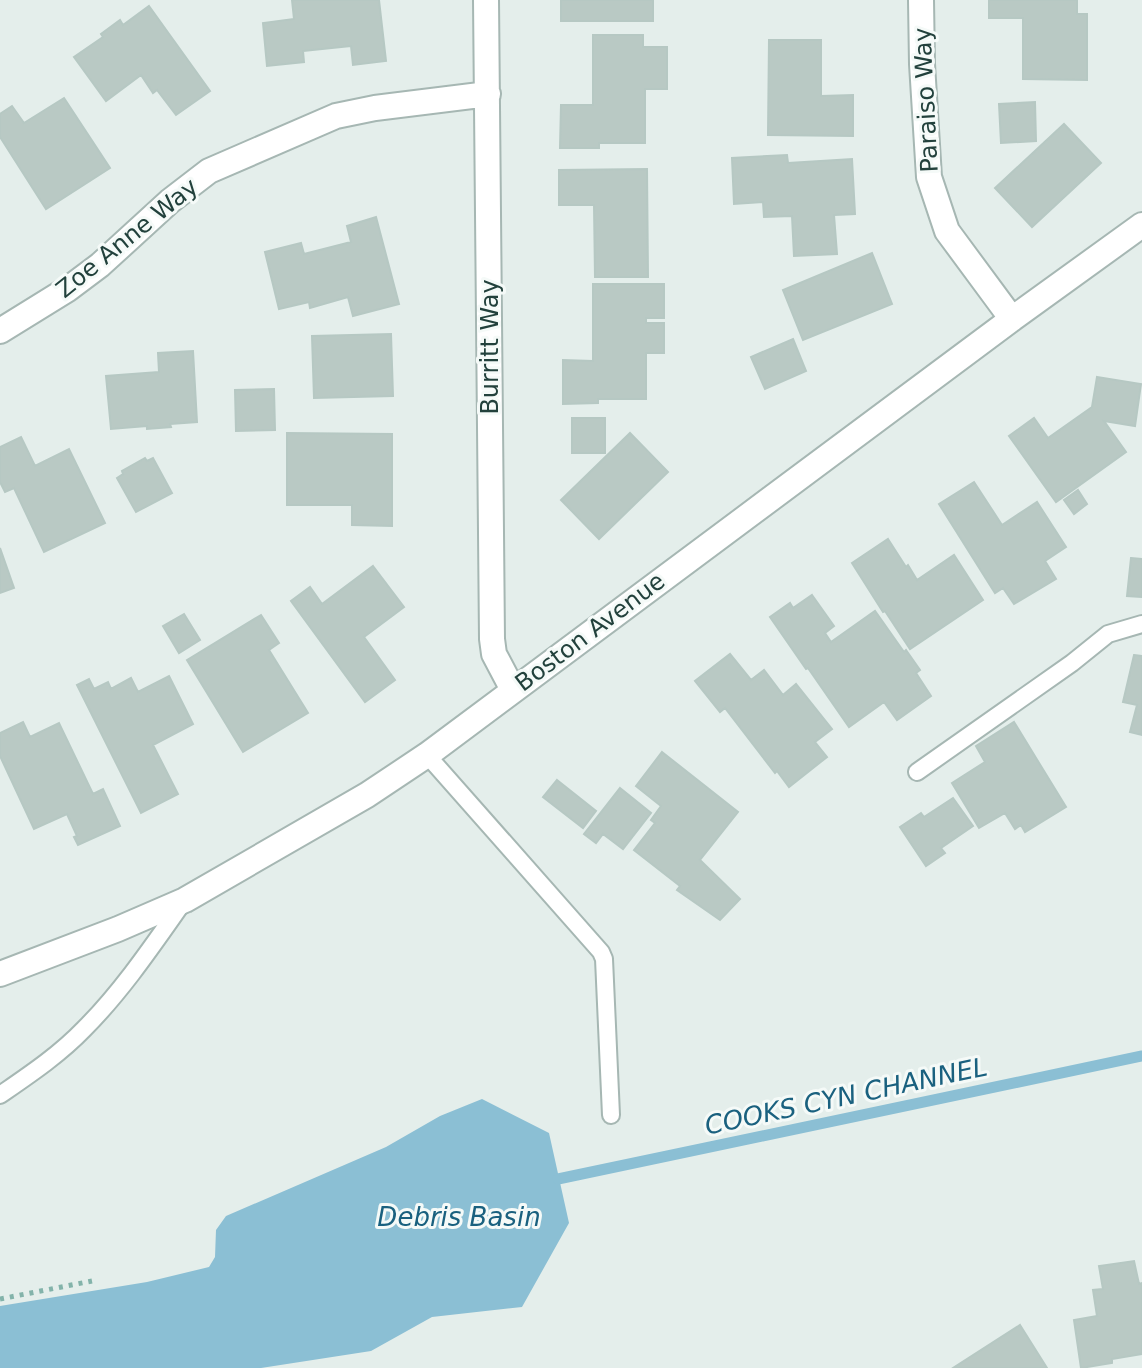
<svg xmlns="http://www.w3.org/2000/svg" width="1142" height="1368" font-family="'DejaVu Sans',sans-serif">
  <rect width="100%" height="100%" fill="#e4eeeb"/>
  <!-- water -->
  <path fill="#8bbfd4" d="M 482,1099 L 549,1133 L 569,1223 L 522,1307 L 432,1317 L 371,1351 L 261,1368 L 0,1368 L 0,1306 L 147,1282 L 209,1267 L 215,1257 L 216,1230 L 226,1216 L 386,1147 L 440,1116 Z"/>
  <g fill="none" stroke-linecap="round" stroke-linejoin="round">
    <!-- stream -->
    <path stroke="#8bbfd4" stroke-width="11" d="M 558,1179 L 1142,1056"/>
  </g>
  <!-- building -->
  <path fill="#b9c9c4" stroke="#b6c8c3" stroke-width="2" d="M 292,0 L 379,0 L 386,61 L 353,65 L 351,46 L 303,51 L 304,62 L 267,66 L 263,23 L 294,19 Z
    M 561,0 L 653,0 L 653,21 L 561,21 Z
    M 989,0 L 1077,0 L 1077,14 L 1087,14 L 1087,80 L 1023,79 L 1023,18 L 989,18 Z
    M 149,6 L 210,91 L 176,115 L 157,90 L 153,93 L 141,75 L 106,101 L 74,57 L 103,37 L 101,34 L 120,20 L 123,25 Z
    M 593,35 L 643,35 L 643,47 L 667,47 L 667,89 L 645,89 L 645,143 L 599,143 L 599,148 L 560,148 L 561,105 L 593,105 Z
    M 769,40 L 821,40 L 821,96 L 853,95 L 853,136 L 768,135 Z
    M 64,98 L 110,168 L 46,209 L 0,137 L 0,114 L 12,106 L 24,123 Z
    M 1035,102 L 1036,141 L 1001,143 L 999,104 Z
    M 1064,124 L 1101,163 L 1032,227 L 995,188 Z
    M 787,155 L 788,163 L 852,159 L 855,214 L 834,215 L 837,254 L 794,256 L 792,216 L 764,217 L 763,202 L 734,204 L 732,158 Z
    M 647,169 L 648,277 L 595,277 L 594,205 L 559,205 L 559,170 Z
    M 376,217 L 399,304 L 353,316 L 348,297 L 310,308 L 309,302 L 279,309 L 265,252 L 301,243 L 304,254 L 351,242 L 347,226 Z
    M 872,253 L 892,304 L 803,340 L 783,290 Z
    M 593,284 L 664,284 L 664,318 L 646,318 L 646,323 L 664,323 L 664,353 L 646,353 L 646,399 L 598,399 L 598,403 L 563,404 L 563,360 L 593,361 Z
    M 391,334 L 393,396 L 314,398 L 312,336 Z
    M 793,339 L 806,371 L 765,389 L 751,357 Z
    M 193,351 L 197,422 L 170,424 L 171,427 L 147,429 L 147,426 L 111,429 L 106,376 L 159,372 L 158,353 Z
    M 1097,377 L 1141,384 L 1135,426 L 1104,421 L 1126,452 L 1056,502 L 1009,436 L 1034,418 L 1048,438 L 1092,407 Z
    M 274,389 L 275,430 L 236,431 L 235,390 Z
    M 572,418 L 605,418 L 605,453 L 572,453 Z
    M 287,433 L 392,434 L 392,526 L 352,525 L 352,505 L 287,505 Z
    M 630,433 L 668,472 L 599,539 L 561,500 Z
    M 21,437 L 35,466 L 69,449 L 105,523 L 44,552 L 14,488 L 5,492 L 0,482 L 0,447 Z
    M 145,458 L 147,461 L 153,458 L 172,493 L 136,512 L 117,478 L 123,474 L 122,471 Z
    M 974,482 L 1002,525 L 1037,502 L 1066,547 L 1045,561 L 1056,579 L 1014,604 L 1003,588 L 995,593 L 939,504 Z
    M 1078,490 L 1087,504 L 1074,514 L 1064,500 Z
    M 888,539 L 906,567 L 908,565 L 917,580 L 954,555 L 983,600 L 910,649 L 885,611 L 883,612 L 852,563 Z
    M 0,548 L 14,588 L 0,593 Z
    M 1131,558 L 1142,559 L 1142,597 L 1127,596 Z
    M 373,566 L 404,607 L 364,637 L 395,680 L 365,702 L 291,601 L 310,587 L 322,604 Z
    M 812,595 L 834,626 L 825,633 L 831,642 L 875,611 L 904,652 L 906,650 L 920,670 L 916,673 L 931,696 L 897,720 L 884,702 L 849,727 L 808,668 L 806,669 L 770,617 L 790,603 L 793,608 Z
    M 184,614 L 200,640 L 179,653 L 163,626 Z
    M 261,615 L 279,643 L 269,650 L 308,713 L 243,752 L 187,660 Z
    M 730,654 L 751,680 L 764,670 L 783,695 L 796,684 L 832,729 L 815,742 L 827,757 L 789,787 L 777,771 L 775,773 L 725,708 L 720,712 L 695,681 Z
    M 1134,655 L 1142,656 L 1142,735 L 1130,732 L 1137,705 L 1123,702 Z
    M 169,676 L 193,724 L 153,745 L 178,794 L 141,813 L 77,685 L 89,679 L 94,689 L 108,682 L 111,689 L 131,678 L 138,692 Z
    M 23,722 L 30,737 L 59,723 L 93,794 L 103,789 L 120,826 L 78,845 L 74,837 L 77,836 L 67,814 L 34,829 L 0,756 L 0,733 Z
    M 1014,722 L 1066,807 L 1025,832 L 1021,825 L 1015,829 L 1005,813 L 979,828 L 952,783 L 985,762 L 976,746 Z
    M 662,752 L 738,812 L 700,860 L 740,899 L 720,920 L 677,890 L 680,886 L 634,850 L 655,823 L 651,820 L 661,806 L 636,786 Z
    M 557,780 L 596,811 L 583,828 L 543,797 Z
    M 620,788 L 651,813 L 623,849 L 603,834 L 596,843 L 584,834 Z
    M 953,798 L 973,826 L 941,848 L 945,853 L 926,866 L 900,827 L 921,813 L 924,817 Z
    M 1134,1261 L 1139,1284 L 1142,1283 L 1142,1354 L 1112,1359 L 1112,1363 L 1081,1368 L 1074,1320 L 1097,1316 L 1093,1290 L 1103,1289 L 1099,1266 Z
    M 1020,1325 L 1047,1368 L 953,1368 Z"/>
  <g fill="none" stroke-linecap="round" stroke-linejoin="round">
    <defs>
      <path id="service" d="M 427,755 L 601,952 L 604,959 L 611,1115
        M 917,772 L 1072,663 L 1108,634 L 1142,624
        M 0,1095 C 29,1075 59,1055 84,1029 C 122,991 153,945 184,901"/>
      <path id="minor" d="M 486,0 L 492,639 L 494,654 L 513,690
        M 921,0 L 922,64 L 929,177 L 947,231 L 1012,319
        M 0,331 L 68,289 L 100,265 L 170,201 L 209,171 L 336,116 L 375,108 L 488,94
        M 0,974 L 118,929 L 185,900 L 367,795 L 427,755 L 1012,319 L 1142,225"/>
    </defs>
    <!-- service casing -->
    <use href="#service" stroke="#a6b7b3" stroke-width="20"/>
    <!-- minor casing -->
    <use href="#minor" stroke="#a6b7b3" stroke-width="28"/>
    <!-- path -->
    <path stroke="#83b3aa" stroke-width="5" stroke-dasharray="4 6" stroke-linecap="butt" d="M 0,1299 L 92,1281"/>
    <!-- service -->
    <use href="#service" stroke="#fff" stroke-width="16"/>
    <!-- minor -->
    <use href="#minor" stroke="#fff" stroke-width="24"/>
  </g>
  <g text-anchor="middle" dominant-baseline="central" stroke-width="6" stroke-linejoin="round" paint-order="stroke">
    <!-- street labels -->
    <g font-size="24" fill="#22413c" stroke="#f5faf8">
      <text transform="translate(926 100) rotate(-93)">Paraiso Way</text>
      <text transform="translate(127 238) rotate(-39)">Zoe Anne Way</text>
      <text transform="translate(490 347) rotate(-90)">Burritt Way</text>
      <text transform="translate(590 632) rotate(-37)">Boston Avenue</text>
    </g>
    <!-- water labels -->
    <g font-size="26" font-style="italic" fill="#1a617f" stroke="#f5faf8">
      <text transform="translate(846 1096) rotate(-12)">COOKS CYN CHANNEL</text>
      <text x="459" y="1217">Debris Basin</text>
    </g>
  </g>
</svg>
